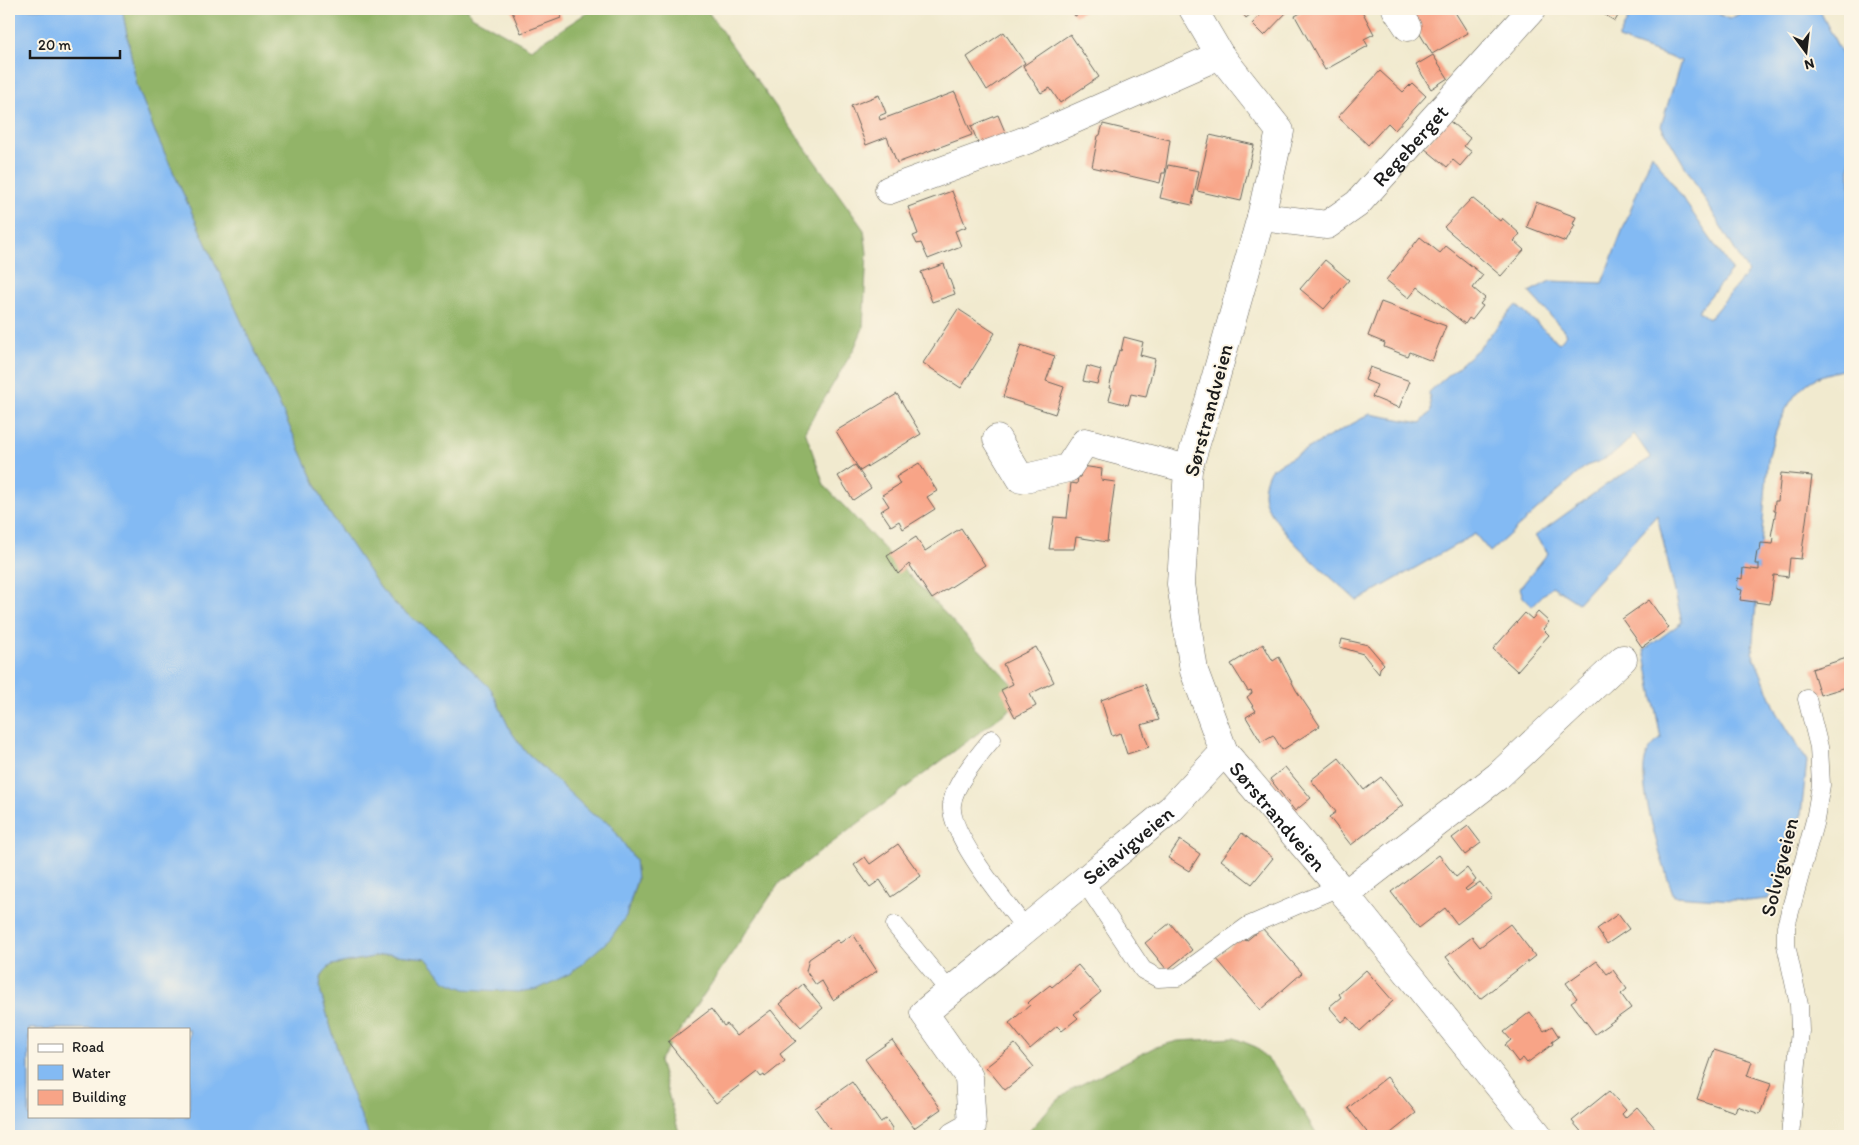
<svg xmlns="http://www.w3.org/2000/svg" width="1859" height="1145" font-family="Itim,sans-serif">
  <rect width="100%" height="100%" fill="#fcf5e5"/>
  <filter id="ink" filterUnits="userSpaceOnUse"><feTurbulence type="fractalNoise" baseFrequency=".02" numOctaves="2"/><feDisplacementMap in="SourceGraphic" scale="10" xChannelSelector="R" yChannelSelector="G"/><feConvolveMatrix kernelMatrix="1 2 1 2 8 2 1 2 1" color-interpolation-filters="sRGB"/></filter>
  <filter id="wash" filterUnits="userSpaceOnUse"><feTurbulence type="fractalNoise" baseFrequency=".0096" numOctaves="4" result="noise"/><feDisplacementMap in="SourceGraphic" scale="20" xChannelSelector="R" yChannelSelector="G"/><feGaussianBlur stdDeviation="1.12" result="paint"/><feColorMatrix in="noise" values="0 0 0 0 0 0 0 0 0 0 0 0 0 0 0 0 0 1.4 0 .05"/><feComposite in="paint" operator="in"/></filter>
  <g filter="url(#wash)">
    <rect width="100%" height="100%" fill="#f1eacf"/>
    <!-- forest -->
    <path fill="#92b468" stroke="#576842" d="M 122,9 L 468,9 L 470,15 L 531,49 L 593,9 L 706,9 L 864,230 L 867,253 L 863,328 L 854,349 L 805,431 L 824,485 L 1025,698 L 780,882 L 659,1061 L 680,1136 L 369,1136 L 346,1079 L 321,994 C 319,981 320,973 332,965 L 388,954 L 426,958 L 445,981 L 626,916 L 637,880 L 635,860 L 610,824 L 592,814 L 524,750 L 510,730 L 491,689 L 438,637 L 400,609 L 381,589 L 328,511 L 155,132 L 137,86 Z
      M 1234,1038 L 1256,1047 L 1278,1071 L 1318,1136 L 1025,1136 L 1053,1104 L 1072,1089 L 1155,1047 L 1178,1041 Z"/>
    <!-- water -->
    <path fill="#83baf3" stroke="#506b88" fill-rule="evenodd" d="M 9,9 L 122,9 L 137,86 L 155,132 L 328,511 L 381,589 L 400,609 L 438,637 L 491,689 L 510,730 L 524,750 L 592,814 L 610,824 L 635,860 L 637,879 L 626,916 L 610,939 L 571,973 L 538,989 L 518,992 L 465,989 L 445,981 L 426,958 L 388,954 L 332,965 C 320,973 319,981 321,994 L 346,1079 L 369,1136 L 9,1136 ZM 29,1029 L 189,1029 L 189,1116 L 29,1116 Z
      M 1633,9 L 1708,9 L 1729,19 L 1749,9 L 1819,9 L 1850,70 L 1850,368 C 1839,371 1826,373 1816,378 C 1787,393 1774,432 1768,461 L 1752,652 L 1777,712 L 1807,761 L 1800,824 L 1789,868 L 1768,899 L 1748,901 L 1674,896 C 1663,867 1638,788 1645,760 C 1647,751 1654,743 1661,739 L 1644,650 L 1682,622 L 1657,515 L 1578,603 L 1552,586 L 1532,606 L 1523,597 L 1520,588 L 1548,553 L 1535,536 L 1610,482 L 1651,458 L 1634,434 C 1615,454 1613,457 1586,466 L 1490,552 L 1475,534 L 1357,601 C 1328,574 1286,541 1267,506 C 1261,496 1265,478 1271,469 L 1370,414 L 1421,423 L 1431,411 L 1429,392 L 1478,349 L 1516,305 L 1559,343 L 1567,334 L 1529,292 L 1550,281 L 1602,283 L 1652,154 L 1732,270 L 1698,311 L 1709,319 L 1748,272 L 1661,126 L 1681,61 L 1618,39 Z"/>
    <g id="blocks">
      <!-- building -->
      <path fill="#f8a487" d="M 511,9 L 558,9 L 561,18 L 521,33 Z
        M 1070,9 L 1087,9 L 1075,16 Z
        M 1239,9 L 1257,9 L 1246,18 Z
        M 1266,9 L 1286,9 L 1288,11 L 1264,36 L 1252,24 Z
        M 1308,9 L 1361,9 L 1374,34 L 1364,39 L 1368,46 L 1325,70 L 1295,16 Z
        M 1421,9 L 1453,9 L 1468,33 L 1432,54 L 1409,16 Z
        M 1595,9 L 1622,9 L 1615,21 Z
        M 1004,32 L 1025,63 L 987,90 L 967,57 Z
        M 1070,34 L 1099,77 L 1060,103 L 1050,88 L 1041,93 L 1023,66 Z
        M 1433,55 L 1448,78 L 1431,89 L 1416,65 Z
        M 1380,71 L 1403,92 L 1412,83 L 1426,96 L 1395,130 L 1388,123 L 1368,145 L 1338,117 Z
        M 955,92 L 972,135 L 897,163 L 887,137 L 866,145 L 851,106 L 879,95 L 886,113 L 879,116 L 880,120 Z
        M 998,115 L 1006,134 L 979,145 L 971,126 Z
        M 1447,119 L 1470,138 L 1464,146 L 1472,152 L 1460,166 L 1453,160 L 1447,167 L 1424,148 Z
        M 1103,124 L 1170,140 L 1165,173 L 1162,173 L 1160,183 L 1092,167 L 1098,136 L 1100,135 Z
        M 1210,135 L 1254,145 L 1241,201 L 1197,191 Z
        M 1168,165 L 1199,171 L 1192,205 L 1160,198 Z
        M 952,191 L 966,227 L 955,231 L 961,246 L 928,259 L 921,243 L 917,244 L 913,236 L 918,234 L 908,207 Z
        M 1472,198 L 1500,221 L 1502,218 L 1520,234 L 1514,241 L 1524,250 L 1501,276 L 1444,227 Z
        M 1536,202 L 1576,217 L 1573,224 L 1575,225 L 1566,242 L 1527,227 Z
        M 1420,237 L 1440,253 L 1446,246 L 1483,275 L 1473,288 L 1485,298 L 1480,304 L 1483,306 L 1472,320 L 1469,318 L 1465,324 L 1418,287 L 1409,298 L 1386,280 Z
        M 1325,260 L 1349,280 L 1324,309 L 1300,289 Z
        M 944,264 L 955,294 L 932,302 L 921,272 Z
        M 1381,302 L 1446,326 L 1432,361 L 1409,352 L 1407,356 L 1384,347 L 1385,343 L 1368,336 Z
        M 958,309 L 995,333 L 961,388 L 923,363 Z
        M 1124,337 L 1143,342 L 1140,355 L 1155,359 L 1146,397 L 1131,394 L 1128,405 L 1109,400 L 1112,389 L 1109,388 L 1119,350 L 1121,351 Z
        M 1021,345 L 1055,356 L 1046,381 L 1064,387 L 1055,414 L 1003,397 Z
        M 1087,366 L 1101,370 L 1097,384 L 1083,381 Z
        M 1370,367 L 1410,381 L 1399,408 L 1372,397 L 1377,385 L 1365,380 Z
        M 897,394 L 921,434 L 860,471 L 836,431 Z
        M 919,463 L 937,491 L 927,497 L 935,509 L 903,529 L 899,521 L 891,526 L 881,511 L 889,506 L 882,495 L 900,484 L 896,477 Z
        M 855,465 L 871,488 L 853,500 L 838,476 Z
        M 1082,466 L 1102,469 L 1101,480 L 1115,482 L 1107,542 L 1076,537 L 1074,549 L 1049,549 L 1054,517 L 1067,518 L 1071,483 L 1077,484 L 1078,477 L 1080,477 Z
        M 1781,473 L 1812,476 L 1801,559 L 1790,558 L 1788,577 L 1774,575 L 1770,604 L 1740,600 L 1742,590 L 1737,589 L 1738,578 L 1742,579 L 1743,568 L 1759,570 L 1759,564 L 1755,564 L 1757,551 L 1760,551 L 1761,543 L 1773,544 L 1774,537 L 1771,536 L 1776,511 L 1774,511 L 1775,501 L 1778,501 Z
        M 961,528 L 985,565 L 932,599 L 909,564 L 898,574 L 887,556 L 916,537 L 925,551 Z
        M 1649,600 L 1669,628 L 1642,647 L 1622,619 Z
        M 1538,612 L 1549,622 L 1543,629 L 1549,635 L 1517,671 L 1493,649 L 1525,613 L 1532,619 Z
        M 1342,639 L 1368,645 L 1384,664 L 1380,668 L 1379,674 L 1363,654 L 1340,647 Z
        M 1263,644 L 1273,661 L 1279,657 L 1296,690 L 1320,726 L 1282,750 L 1273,735 L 1261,742 L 1246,717 L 1256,711 L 1247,697 L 1252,693 L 1251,690 L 1248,691 L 1231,664 Z
        M 1036,647 L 1054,682 L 1030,694 L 1036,706 L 1015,717 L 1001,690 L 1013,684 L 1003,664 Z
        M 1850,657 L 1850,686 L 1820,695 L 1812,669 Z
        M 1145,684 L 1159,720 L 1141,725 L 1149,747 L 1127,754 L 1120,733 L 1112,736 L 1101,700 Z
        M 1339,758 L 1364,790 L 1381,777 L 1403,805 L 1351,845 L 1329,817 L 1336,812 L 1311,780 Z
        M 1285,767 L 1311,798 L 1295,811 L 1270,779 Z
        M 1468,826 L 1481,843 L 1465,855 L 1452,838 Z
        M 1242,833 L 1273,858 L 1252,884 L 1221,860 Z
        M 1180,840 L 1200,854 L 1189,871 L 1168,858 Z
        M 898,844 L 921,876 L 891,897 L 880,880 L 870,887 L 854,865 L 865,857 L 870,864 Z
        M 1439,855 L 1456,877 L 1467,868 L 1476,880 L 1465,889 L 1467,891 L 1480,882 L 1492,897 L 1457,924 L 1445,908 L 1419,928 L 1391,892 Z
        M 1618,914 L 1629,929 L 1607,944 L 1597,929 Z
        M 1170,923 L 1192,950 L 1167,970 L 1145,943 Z
        M 1510,924 L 1535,956 L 1480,999 L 1446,957 L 1472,937 L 1480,947 Z
        M 1262,928 L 1302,973 L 1260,1010 L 1216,958 L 1243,936 L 1246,941 Z
        M 853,934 L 877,971 L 833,1000 L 822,981 L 816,985 L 806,971 L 809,959 L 837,940 L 840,943 Z
        M 1597,961 L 1607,974 L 1613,970 L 1627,989 L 1621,994 L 1631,1008 L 1595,1034 L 1571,1002 L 1577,998 L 1566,983 Z
        M 1078,965 L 1101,992 L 1074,1014 L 1078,1018 L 1062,1031 L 1057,1026 L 1030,1049 L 1009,1023 L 1030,1005 L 1028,1003 L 1031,1000 L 1050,985 L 1052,987 Z
        M 1366,970 L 1393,1001 L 1360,1031 L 1348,1017 L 1342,1022 L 1329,1007 L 1341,997 L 1339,994 Z
        M 803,984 L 823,1008 L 801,1027 L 780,1004 Z
        M 711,1009 L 724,1026 L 727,1024 L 737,1036 L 771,1010 L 796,1041 L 780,1054 L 785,1061 L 765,1077 L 764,1075 L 761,1077 L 757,1072 L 716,1103 L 668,1042 Z
        M 1530,1012 L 1544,1031 L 1552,1026 L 1559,1037 L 1552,1042 L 1553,1044 L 1527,1063 L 1523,1058 L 1518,1062 L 1505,1045 L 1511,1040 L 1504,1032 Z
        M 892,1040 L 941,1109 L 914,1128 L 865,1059 Z
        M 1015,1044 L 1034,1067 L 1005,1090 L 986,1067 Z
        M 1714,1050 L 1752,1062 L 1747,1076 L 1771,1084 L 1760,1114 L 1737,1106 L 1735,1112 L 1697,1099 Z
        M 1387,1077 L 1416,1113 L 1387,1136 L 1370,1136 L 1348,1108 Z
        M 852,1082 L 880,1122 L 886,1119 L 892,1128 L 892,1136 L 835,1136 L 815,1108 Z
        M 1609,1091 L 1626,1110 L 1622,1114 L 1625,1118 L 1637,1107 L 1656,1129 L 1647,1136 L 1585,1136 L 1572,1121 Z"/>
    </g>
  </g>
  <g filter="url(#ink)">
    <use href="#blocks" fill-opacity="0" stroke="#67645b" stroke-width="1"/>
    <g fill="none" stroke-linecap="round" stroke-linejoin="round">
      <defs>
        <path id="service" d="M 992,739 C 979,755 954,784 952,804 C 948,834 1007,904 1026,929
          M 1084,881 L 1143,970 L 1158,978 L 1178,977 L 1248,926 L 1339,887
          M 895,925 L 950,992
          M 1790,1136 L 1800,1031 L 1799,1005 L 1786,945 L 1786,926 L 1815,820 L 1821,785 L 1819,747 L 1807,699"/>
        <g id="minor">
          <path d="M 1396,9 L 1408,27"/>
          <path d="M 889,190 L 1032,138 L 1220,55"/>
          <path d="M 997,439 L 1021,479 L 1068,468 L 1085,442 L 1188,469"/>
          <path d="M 1345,894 L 1498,776 L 1623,659"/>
          <path id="s1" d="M 954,1136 L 972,1126 L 969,1077 L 924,1013 L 1171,809 L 1224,752"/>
        </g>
        <g id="tertiary">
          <path id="s2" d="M 1193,9 L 1220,55 L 1280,131 L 1261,217 L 1209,401 L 1188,469 L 1181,584 L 1194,671 L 1224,752 L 1339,887 L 1539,1136"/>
          <path id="s3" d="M 1261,217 L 1327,225 L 1357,204 L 1532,9"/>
        </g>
      </defs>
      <!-- service casing -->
      <use href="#service" stroke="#67645b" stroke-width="19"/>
      <!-- minor casing -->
      <use href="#minor" stroke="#67645b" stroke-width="29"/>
      <!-- tertiary casing -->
      <use href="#tertiary" stroke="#67645b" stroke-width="29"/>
      <!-- service -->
      <use href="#service" stroke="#fff" stroke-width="18"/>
      <!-- minor -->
      <use href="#minor" stroke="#fff" stroke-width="28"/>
      <!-- tertiary -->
      <use href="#tertiary" stroke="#fff" stroke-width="28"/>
    </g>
  </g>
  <g text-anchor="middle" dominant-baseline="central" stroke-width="4" stroke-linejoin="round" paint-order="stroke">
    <!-- street labels -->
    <g font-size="21" fill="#1c1c1c" stroke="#fcf5e5">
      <text stroke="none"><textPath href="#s3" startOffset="182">Regeberget</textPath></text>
      <text transform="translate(1208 410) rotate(-75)">Sørstrandveien</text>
      <text stroke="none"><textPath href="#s2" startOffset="874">Sørstrandveien</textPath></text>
      <text stroke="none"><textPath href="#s1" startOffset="412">Seiavigveien</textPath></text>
      <text transform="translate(1779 867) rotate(-76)">Solvigveien</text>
    </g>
  </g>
  <!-- margin -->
  <rect width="1859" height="1145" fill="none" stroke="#fcf5e5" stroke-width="30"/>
  <!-- legend -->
  <rect x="28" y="1028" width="162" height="90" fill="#fcf5e5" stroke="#a29e95"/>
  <rect x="38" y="1044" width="25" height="8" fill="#ffffff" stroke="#a29e95"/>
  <text x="72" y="1052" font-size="15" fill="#1c1c1c">Road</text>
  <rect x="38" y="1065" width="25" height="15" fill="#83baf3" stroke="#a29e95"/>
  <text x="72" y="1078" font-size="15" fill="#1c1c1c">Water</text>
  <rect x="38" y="1090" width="25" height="15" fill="#f8a487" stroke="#a29e95"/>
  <text x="72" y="1102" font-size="15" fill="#1c1c1c">Building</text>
  <!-- north arrow -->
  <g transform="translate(1806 52) rotate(165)" stroke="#fcf5e5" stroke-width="4" paint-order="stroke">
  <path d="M0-4L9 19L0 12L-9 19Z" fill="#1c1c1c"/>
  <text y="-8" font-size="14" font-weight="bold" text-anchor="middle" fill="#1c1c1c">N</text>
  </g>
  <!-- scale -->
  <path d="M30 50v8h90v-8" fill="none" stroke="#1c1c1c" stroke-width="2.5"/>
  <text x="38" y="50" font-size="15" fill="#1c1c1c" stroke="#fcf5e5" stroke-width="4" paint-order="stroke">20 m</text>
</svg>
